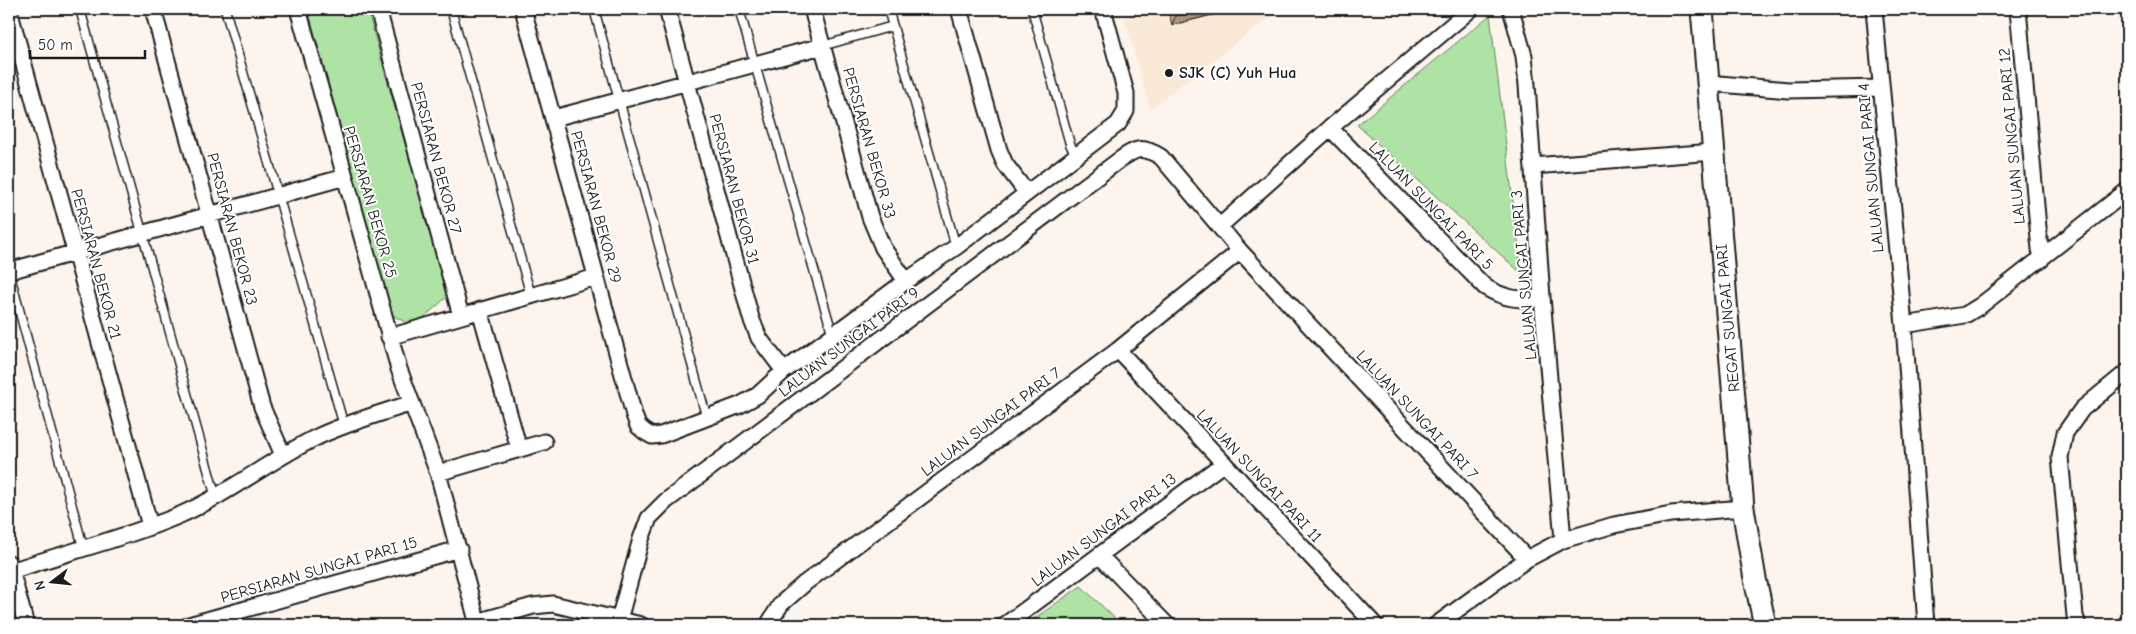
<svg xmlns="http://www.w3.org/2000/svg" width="2136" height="634" font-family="'Comic Neue',sans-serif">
  <rect width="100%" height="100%" fill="#fdf5ed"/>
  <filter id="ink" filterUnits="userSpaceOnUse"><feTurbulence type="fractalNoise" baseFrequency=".02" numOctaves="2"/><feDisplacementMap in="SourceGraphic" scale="10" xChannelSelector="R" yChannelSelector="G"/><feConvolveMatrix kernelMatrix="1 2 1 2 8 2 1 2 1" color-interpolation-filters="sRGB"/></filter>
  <g filter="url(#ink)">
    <!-- built -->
    <path fill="#fbe9d8" d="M 1122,9 L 1281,9 L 1150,109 Z"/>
    <!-- green -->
    <path fill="#aee3a5" stroke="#658060" d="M 308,9 L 367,9 L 448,296 L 423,318 L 407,323 L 392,315 Z
      M 1490,15 L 1522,274 L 1357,125 Z
      M 1081,586 L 1122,625 L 1025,625 Z"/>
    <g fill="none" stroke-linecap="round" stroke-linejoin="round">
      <defs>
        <path id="lane" d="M 80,9 L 216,498
          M 225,9 L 344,426
          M 451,9 L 531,296
          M 594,9 L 707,419
          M 739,9 L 833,336
          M 888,9 L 956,247
          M 1032,9 L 1070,144 L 1076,156
          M 822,46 L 893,26
          M 9,272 L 83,547"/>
        <path id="street" d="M 153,9 L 262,407 L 283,455
          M 298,9 L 399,369 L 438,473 L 478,625
          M 378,9 L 461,316
          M 523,9 L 634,415 L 638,426 L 645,432 L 652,436 L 661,435 L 740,405 L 758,395 L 784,371 L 906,281 L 956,247 L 1118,124 L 1126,111 L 1126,93 L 1103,9
          M 667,9 L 751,318 L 759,338 L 784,371
          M 812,9 L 870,217 L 883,248 L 906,281
          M 959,9 L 999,150 L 1005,164 L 1026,192
          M 1511,9 L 1524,56 L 1527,85 L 1542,297 L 1563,540
          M 1874,9 L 1904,325 L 1926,625
          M 2018,9 L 2041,260
          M 9,10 L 150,526
          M 1708,83 L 1788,90 L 1881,88
          M 554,118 L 822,46
          M 1330,128 L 1485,287 C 1505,299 1519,301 1542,297
          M 1533,166 L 1714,152
          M 1220,226 L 1330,128 L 1471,9
          M 9,271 L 345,177
          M 480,310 L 519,449
          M 1904,325 L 1965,315 L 1980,306 L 2127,191
          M 389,337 L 596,277
          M 1118,350 L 1375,625
          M 438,473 L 544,442
          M 1100,556 L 1167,625
          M 9,563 L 26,625
          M 11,571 C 67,552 126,538 180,515 C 228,494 269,461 315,438 C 346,423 379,414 412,403
          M 619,620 L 641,539 L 649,518 L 666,501 L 1118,161 C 1136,148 1142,145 1161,157 L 1240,251 L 1527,559
          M 477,622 L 533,606 L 553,604 L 641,625
          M 189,625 L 459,549
          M 768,625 L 781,604 L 805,583 L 1118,350 L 1240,251
          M 1005,625 L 1224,463
          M 1436,625 L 1527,559 L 1563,540 L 1614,525 L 1671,514 L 1743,508
          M 2078,625 L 2075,616 L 2060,457 L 2065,433 L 2082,409 L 2127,372
          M 2125,625 L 2127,623"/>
        <path id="secondary" d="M 1702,9 L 1743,508 L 1755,579 L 1765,625"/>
      </defs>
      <!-- lane casing -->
      <use href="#lane" stroke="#1c1c1c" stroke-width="11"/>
      <!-- street casing -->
      <use href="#street" stroke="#1c1c1c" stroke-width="19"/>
      <!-- secondary casing -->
      <use href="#secondary" stroke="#1c1c1c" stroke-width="25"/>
      <!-- lane -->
      <use href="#lane" stroke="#fff" stroke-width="8"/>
      <!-- street -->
      <use href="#street" stroke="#fff" stroke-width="15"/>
      <!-- secondary -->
      <use href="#secondary" stroke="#fff" stroke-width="21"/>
    </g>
    <!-- wall -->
    <path fill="#d4b18f" stroke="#1c1c1c" d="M 1168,9 L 1236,9 L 1172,25 Z"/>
    <!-- shaded-wall -->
    <path fill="#ad9074" stroke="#1c1c1c" d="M 1205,9 L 1236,9 L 1172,25 L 1175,16 Z"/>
    <!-- building -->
    <path fill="#f7cea6" stroke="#1c1c1c" d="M 1173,9 L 1205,9 L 1175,16 Z"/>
  </g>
  <!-- markers -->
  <circle fill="#1c1c1c" stroke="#fff" stroke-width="2" cx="1169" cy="73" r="5"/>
  <g text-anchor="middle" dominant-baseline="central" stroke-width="4" stroke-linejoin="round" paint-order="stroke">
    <!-- poi labels -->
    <g font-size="16" font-weight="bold" fill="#1c1c1c" stroke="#fff" text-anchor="start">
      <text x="1179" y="73">SJK (C) Yuh Hua</text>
    </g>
    <!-- street labels -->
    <g font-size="16" fill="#1c1c1c" stroke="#fff">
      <text transform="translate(2012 136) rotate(-95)">LALUAN SUNGAI PARI 12</text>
      <text transform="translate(869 143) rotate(74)">PERSIARAN BEKOR 33</text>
      <text transform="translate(436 158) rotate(75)">PERSIARAN BEKOR 27</text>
      <text transform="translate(1871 168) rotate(-95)">LALUAN SUNGAI PARI 4</text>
      <text transform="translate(734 189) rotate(75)">PERSIARAN BEKOR 31</text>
      <text transform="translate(370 202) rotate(74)">PERSIARAN BEKOR 25</text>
      <text transform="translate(1431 206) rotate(46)">LALUAN SUNGAI PARI 5</text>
      <text transform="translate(596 207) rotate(75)">PERSIARAN BEKOR 29</text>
      <text transform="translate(232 229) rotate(75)">PERSIARAN BEKOR 23</text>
      <text transform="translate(96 264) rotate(75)">PERSIARAN BEKOR 21</text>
      <text transform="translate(1524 275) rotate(-95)">LALUAN SUNGAI PARI 3</text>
      <text transform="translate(1728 318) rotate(-95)">REGAT SUNGAI PARI</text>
      <text transform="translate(849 342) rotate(-37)">LALUAN SUNGAI PARI 9</text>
      <text transform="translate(1417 415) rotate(47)">LALUAN SUNGAI PARI 7</text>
      <text transform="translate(991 422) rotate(-37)">LALUAN SUNGAI PARI 7</text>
      <text transform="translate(1259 476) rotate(47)">LALUAN SUNGAI PARI 11</text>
      <text transform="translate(1104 530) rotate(-37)">LALUAN SUNGAI PARI 13</text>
      <text transform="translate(319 570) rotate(-16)">PERSIARAN SUNGAI PARI 15</text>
    </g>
  </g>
  <!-- margin -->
  <rect width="2136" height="634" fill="none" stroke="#fff" stroke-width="30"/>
  <rect x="15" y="15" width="2106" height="604" fill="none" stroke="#1c1c1c" stroke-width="2" filter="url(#ink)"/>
  <!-- north arrow -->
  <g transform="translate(52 582) rotate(254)" stroke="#ffffff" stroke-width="4" paint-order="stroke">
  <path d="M0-4L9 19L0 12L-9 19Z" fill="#1c1c1c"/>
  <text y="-8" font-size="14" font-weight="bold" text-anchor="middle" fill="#1c1c1c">N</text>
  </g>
  <!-- scale -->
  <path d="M30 50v8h115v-8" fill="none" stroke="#1c1c1c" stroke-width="2.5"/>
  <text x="38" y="50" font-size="15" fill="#1c1c1c" stroke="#ffffff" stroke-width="4" paint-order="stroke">50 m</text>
</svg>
